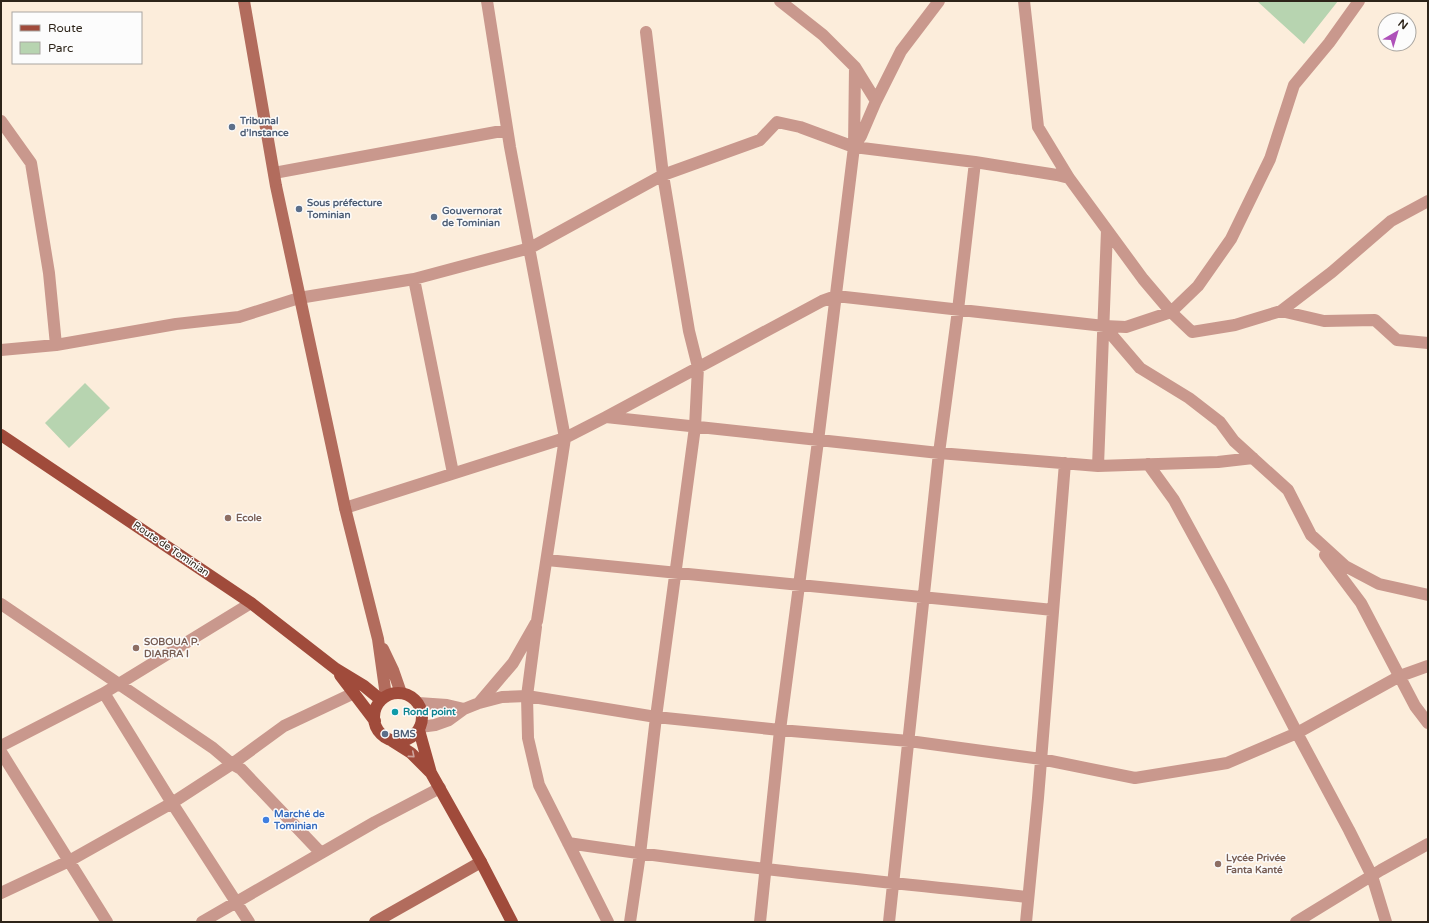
<svg xmlns="http://www.w3.org/2000/svg" width="1429" height="923" font-family="'Varela Round',sans-serif">
  <rect width="100%" height="100%" fill="#fceddb"/>
  <!-- green -->
  <path fill="#b7d4b0" d="M 1257,1 L 1338,1 L 1304,44 Z
    M 85,383 L 110,408 L 69,448 L 45,423 Z"/>
  <g fill="none" stroke-linecap="round" stroke-linejoin="round">
    <!-- street -->
    <path stroke="#c9988d" stroke-width="12" d="M 780,1 L 823,35 L 855,67 L 876,101
      M 1024,1 L 1038,127 L 1069,178 L 1143,279 L 1171,312 L 1192,332 L 1235,325 L 1281,311 L 1332,272 L 1391,221 L 1428,201
      M 1,121 L 31,163 L 49,273 L 56,345
      M 854,146 L 861,136 L 876,101 L 901,51 L 939,1
      M 274,173 L 507,130
      M 414,279 L 453,473
      M 1281,311 L 1324,321 L 1375,320 L 1397,340 L 1428,343
      M 1104,326 L 1140,368 L 1189,398 L 1220,422 L 1234,441 L 1288,490 L 1311,535 L 1345,566 L 1379,584 L 1428,595
      M 1,350 L 56,345 L 176,324 L 239,317 L 299,298 L 414,279 L 530,248 L 663,175 L 760,140 L 777,122 L 800,127 L 854,147 L 975,162 L 1057,175 L 1069,178
      M 606,417 L 822,301 L 836,296 L 1104,326 L 1126,327 L 1171,312 L 1198,286 L 1231,239 L 1270,159 L 1294,85 L 1329,43 L 1359,1
      M 1148,464 L 1174,500 L 1222,588 L 1297,733 L 1349,830 L 1372,876 L 1386,922
      M 1098,466 L 1107,230
      M 345,508 L 565,438 L 606,417 L 939,453 L 1098,466 L 1218,462 L 1253,458
      M 1325,555 L 1361,603 L 1415,706 L 1428,723
      M 547,560 L 1053,610
      M 1,604 L 213,748 L 232,764 L 241,769 L 321,853
      M 536,627 L 527,696 L 528,738 L 539,785 L 608,922
      M 104,693 L 172,803 L 249,922
      M 418,703 L 447,705 L 464,709
      M 479,703 L 513,663 L 537,621 L 565,438 L 510,147 L 487,1
      M 420,727 L 435,725 L 449,720 L 464,709 L 479,703 L 502,697 L 527,696 L 656,717 L 780,730 L 909,741 L 1041,759 L 1135,778 L 1227,763 L 1297,733 L 1400,676 L 1428,666
      M 1,746 L 104,693 L 251,603
      M 1,752 L 107,922
      M 568,843 C 721,866 875,881 1028,897
      M 1,893 L 69,861 L 172,803 L 232,764 L 284,726 L 354,693
      M 202,922 L 375,822 L 440,788
      M 630,922 L 640,854 L 656,717 L 695,427 L 698,367 L 689,331 L 663,175 L 646,32
      M 760,922 L 780,730 L 818,441 L 854,147 L 855,67
      M 889,922 L 939,453 L 958,310 L 975,162
      M 1026,922 L 1038,798 L 1065,463
      M 1296,922 L 1381,870 L 1428,844"/>
    <!-- secondary -->
    <path stroke="#b26c5d" stroke-width="12" d="M 244,1 L 276,186 L 345,508 L 378,639 L 386,696
      M 383,649 L 393,670 L 401,693
      M 375,922 L 481,862"/>
    <!-- primary -->
    <path stroke="#a04b3b" stroke-width="12" d="M 1,435 L 251,603 L 336,669 L 364,686 L 381,700
      M 340,675 L 375,721
      M374 717a24 24 0 1 1 48 0a24 24 0 1 1-48 0Z
      M 419,730 L 431,773 L 481,862 L 512,922
      M 392,741 L 411,753 L 430,772"/>
  </g>
  <!-- one-way arrows -->
  <defs><path id="oneway-chevron" d="M-2-3.5L2.5 0L-2 3.5" fill="none" stroke-width="1.6" stroke-linecap="round" stroke-linejoin="round"/></defs>
  <use stroke="#cea49c" href="#oneway-chevron" transform="translate(412 755) rotate(40)"/>
  <!-- markers -->
  <g fill="#5c6f8a" stroke="#fcfcfc" stroke-width="1.5">
    <circle cx="232" cy="127" r="4"/>
    <circle cx="299" cy="209" r="4"/>
    <circle cx="434" cy="217" r="4"/>
    <circle cx="385" cy="734" r="4"/>
  </g>
  <g fill="#8d6e63" stroke="#fcfcfc" stroke-width="1.5">
    <circle cx="228" cy="518" r="4"/>
    <circle cx="136" cy="648" r="4"/>
    <circle cx="1218" cy="864" r="4"/>
  </g>
  <circle fill="#0f9aa8" stroke="#fcfcfc" stroke-width="1.5" cx="395" cy="712" r="4"/>
  <circle fill="#3f7fe0" stroke="#fcfcfc" stroke-width="1.5" cx="266" cy="820" r="4"/>
  <g text-anchor="middle" dominant-baseline="central" stroke-width="3" stroke-linejoin="round" paint-order="stroke">
    <!-- service labels -->
    <g font-size="10" font-weight="bold" fill="#4e5e75" stroke="#fcfcfc" text-anchor="start">
      <text x="240" y="121">Tribunal<tspan x="240" dy="12">d’Instance</tspan></text>
      <text x="307" y="203">Sous préfecture<tspan x="307" dy="12">Tominian</tspan></text>
      <text x="442" y="211">Gouvernorat<tspan x="442" dy="12">de Tominian</tspan></text>
      <text x="393" y="734">BMS</text>
    </g>
    <!-- education labels -->
    <g font-size="10" font-weight="bold" fill="#785e54" stroke="#fcfcfc" text-anchor="start">
      <text x="236" y="518">Ecole</text>
      <text x="144" y="642">SOBOUA P.<tspan x="144" dy="12">DIARRA I</tspan></text>
      <text x="1226" y="858">Lycée Privée<tspan x="1226" dy="12">Fanta Kanté</tspan></text>
    </g>
    <!-- street labels -->
    <g font-size="10" fill="#2d2419" stroke="#fcfcfc">
      <text transform="translate(171 549) rotate(34)">Route de Tominian</text>
    </g>
    <!-- culture labels -->
    <g font-size="10" font-weight="bold" fill="#0d838f" stroke="#fcfcfc" text-anchor="start">
      <text x="403" y="712">Rond point</text>
    </g>
    <!-- shop labels -->
    <g font-size="10" font-weight="bold" fill="#366cbe" stroke="#fcfcfc" text-anchor="start">
      <text x="274" y="814">Marché de<tspan x="274" dy="12">Tominian</tspan></text>
    </g>
  </g>
  <!-- border -->
  <rect width="1429" height="923" fill="none" stroke="#2d2419" stroke-width="4"/>
  <!-- legend -->
  <rect x="12" y="12" width="130" height="52" fill="#fcfcfc" stroke="#a9a6a1"/>
  <rect x="20" y="25" width="20" height="6" fill="#a04b3b" stroke="#a9a6a1"/>
  <text x="48" y="32" font-size="12" fill="#2d2419">Route</text>
  <rect x="20" y="42" width="20" height="12" fill="#b7d4b0" stroke="#a9a6a1"/>
  <text x="48" y="52" font-size="12" fill="#2d2419">Parc</text>
  <!-- north arrow -->
  <g transform="translate(1397 32) rotate(38)"><circle r="19" fill="#fcfcfc" stroke="#a9a6a1"/>
  <path d="M0-3L7 15L0 10L-7 15Z" fill="#ae50b9"/>
  <text y="-6" font-size="11" font-weight="bold" text-anchor="middle" fill="#2d2419">N</text>
  </g>
</svg>
